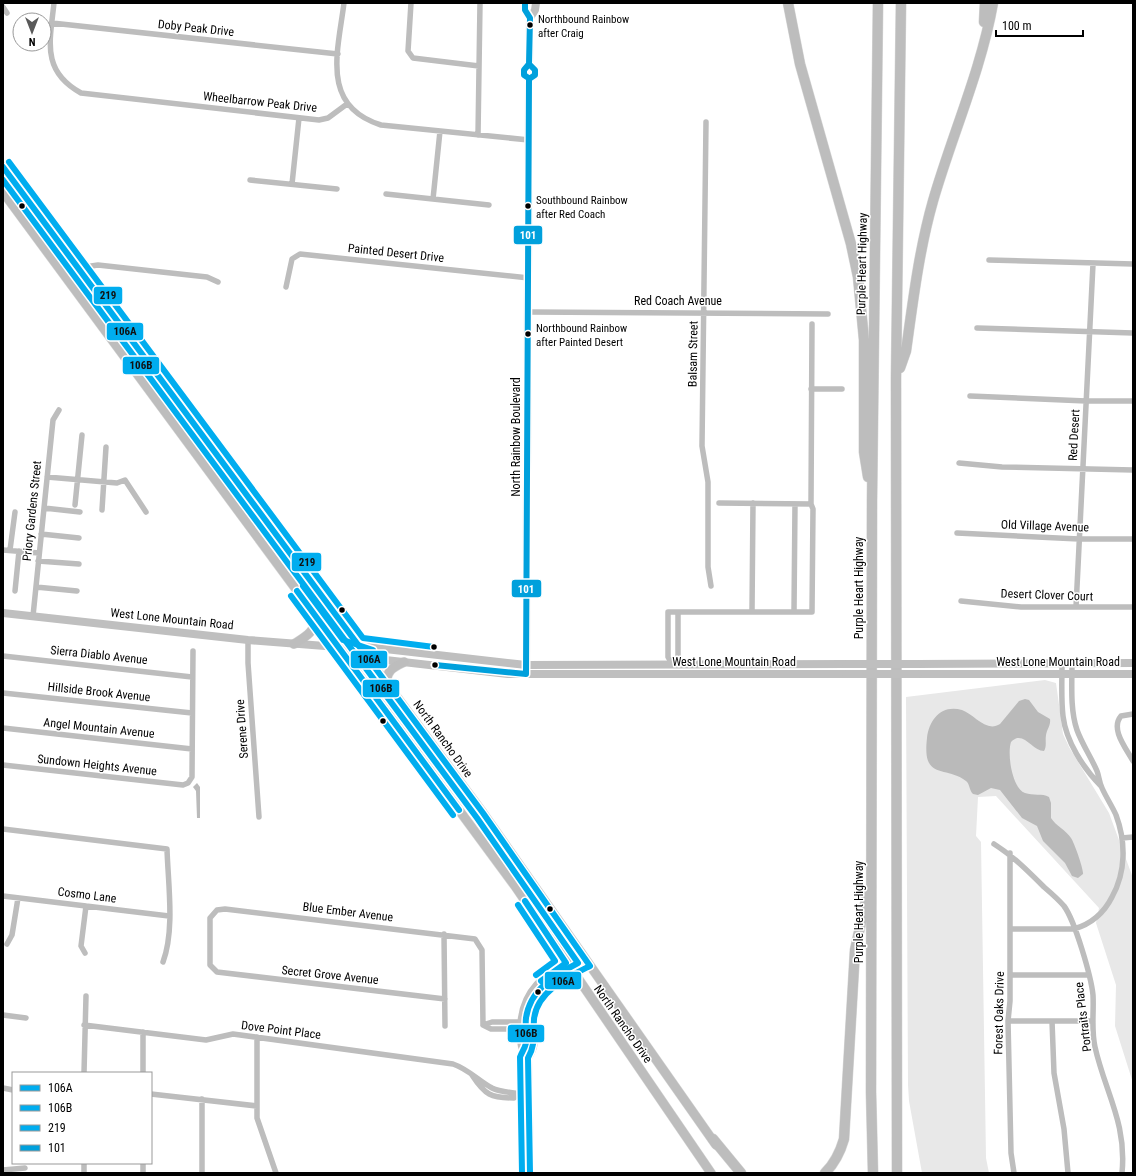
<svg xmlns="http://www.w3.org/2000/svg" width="1136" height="1176" font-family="'Roboto Condensed',sans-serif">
  <rect width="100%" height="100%" fill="#fff"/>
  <!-- green -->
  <path fill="#e8e8e8" d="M 1045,680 L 1056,683 L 1063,734 L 1069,747 L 1109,813 L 1133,878 L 1133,1083 L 1115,1026 L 1116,985 L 1096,923 L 1099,908 L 996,796 L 978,797 L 976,836 L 981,842 L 986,1158 L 989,1173 L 922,1173 L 909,1101 L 908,1085 L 906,697 Z"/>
  <!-- water -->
  <path fill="#bababa" d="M 1025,699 L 1029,700 L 1038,712 L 1050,719 C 1051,725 1047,729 1046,735 C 1045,741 1047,746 1044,751 C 1032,751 1023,729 1011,742 C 1007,754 1012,788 1025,793 C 1033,796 1042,793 1049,797 L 1051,803 L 1051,818 C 1056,826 1066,830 1071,838 C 1074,842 1084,870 1083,874 L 1078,878 L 1072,876 L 1065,863 L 1043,841 L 1037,826 L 1022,818 L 1000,790 L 991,788 L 978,795 L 973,794 C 969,790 970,784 966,781 C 945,765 922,781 927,738 C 929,719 942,704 962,710 C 974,714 986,733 1000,724 L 1019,701 Z
    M 197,783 L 200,787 L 200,818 L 197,818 L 196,791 L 193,787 Z"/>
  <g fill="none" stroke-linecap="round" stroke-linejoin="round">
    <defs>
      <path id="primary" d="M 3,167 L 483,813 L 716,1145
        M 3,192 L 515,886 L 711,1173
        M 136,361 C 142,370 146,373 156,374
        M 146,384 L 150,382 L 156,384 L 167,398
        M 294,644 C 305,637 315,632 316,618
        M 387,683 C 386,670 394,667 404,662"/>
      <path id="highway" d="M 788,3 L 800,64 L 851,244 L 858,277 L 864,340 L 864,452 L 868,477
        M 984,22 L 985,3
        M 900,368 L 906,351 C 913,301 919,250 933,201 C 952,135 981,71 993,3
        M 713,1139 L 741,1173
        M 825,1173 C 835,1163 840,1153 844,1139 L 855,950 L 867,895
        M 873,1173 L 871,1092 L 872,501 L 878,3
        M 897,1173 L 896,378 L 901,3"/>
    </defs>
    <!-- primary casing -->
    <use href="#primary" stroke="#dbdbdb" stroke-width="10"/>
    <!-- highway casing -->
    <use href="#highway" stroke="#dbdbdb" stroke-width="11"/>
    <!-- street -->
    <path stroke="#bdbdbd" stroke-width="5.5" d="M 54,3 C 50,41 41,71 81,93 L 319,120 L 328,118 L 347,104
      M 344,3 C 338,51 320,106 381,125 L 529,140
      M 411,3 L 408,51 L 413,58 L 479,66
      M 3,7 L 7,13
      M 52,23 L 338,54
      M 706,122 L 702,446 L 708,482 L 708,567 L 711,586
      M 478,135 L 480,3
      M 250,180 L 337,189
      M 292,184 L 299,118
      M 386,194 L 489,205
      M 433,199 L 440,131
      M 989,260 L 1133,264
      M 78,268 L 98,265 L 207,277 L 218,282
      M 286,287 L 292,259 L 300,254 L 529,278
      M 529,312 L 828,314
      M 977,328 L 1133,333
      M 811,389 L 842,389
      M 970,396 L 1086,401 L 1133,401
      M 959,463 L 1002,467 L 1133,470
      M 47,477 L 117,483 L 125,480 L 146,512
      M 719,503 L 811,504
      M 75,505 L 82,435
      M 44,508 L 80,512
      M 102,510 L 106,447
      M 957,533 L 1079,539 L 1133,539
      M 41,534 L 79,538
      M 3,550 L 39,553
      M 10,550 L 15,512
      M 38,561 L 79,564
      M 36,587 L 77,591
      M 15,591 L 19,551
      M 961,601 L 1021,607 L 1133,607
      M 1076,607 L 1093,264
      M 678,612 L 678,657 L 672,664 L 668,657 L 668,612 L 812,612 L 813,509 L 811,504 L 812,324
      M 752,612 L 753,503
      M 794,612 L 795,504
      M 33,616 L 53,420 L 59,410
      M 248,640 L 248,663 L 259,817
      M 3,656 L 192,677
      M 1062,663 C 1062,681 1061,699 1063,716 C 1066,741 1083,768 1101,786
      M 3,693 L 192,713
      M 1133,714 L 1121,716 C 1110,729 1126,748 1133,761
      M 3,728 L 192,749
      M 3,765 L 183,785 L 188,783 L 192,777 L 193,651
      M 3,829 L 167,849 C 168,883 175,930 163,962
      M 1122,838 L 1133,837
      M 994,844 C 1013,856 1028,871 1044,887 C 1051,893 1058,899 1064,906 C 1075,921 1091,976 1093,995 C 1094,1013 1091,1029 1095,1047 C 1105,1092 1127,1123 1122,1173
      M 1010,853 L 1010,1001 L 1008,1021 L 1011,1153 L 1014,1173
      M 3,896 L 169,916
      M 1010,929 L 1074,929 C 1091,924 1104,913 1112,897 C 1126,872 1126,842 1116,815 C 1112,806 1106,797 1102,788 C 1099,782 1099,776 1097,771 C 1091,757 1082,744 1077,730 C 1070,710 1072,684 1072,663
      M 444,934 L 445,1026
      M 7,944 L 12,935 L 18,898
      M 85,953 L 81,946 L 86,906
      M 1010,975 L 1089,975
      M 445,999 L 217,972 L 210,965 L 210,918 L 217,910 L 225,909 L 475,939 L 482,950 L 483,1025
      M 3,1015 L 26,1018
      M 1008,1021 L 1093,1021
      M 1052,1021 L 1054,1073 L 1064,1129 L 1068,1173
      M 84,1025 L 206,1040 L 233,1034 L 453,1064 C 468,1069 479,1081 492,1088 C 500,1092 521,1094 529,1094
      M 483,1025 L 492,1022 L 521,1022
      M 483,1025 L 491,1029 L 521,1029
      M 143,1032 L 143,1073
      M 257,1037 L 257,1118 L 276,1173
      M 84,1073 L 86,996
      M 472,1075 C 485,1095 491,1098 514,1098 L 518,1094
      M 3,1088 L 13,1090
      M 151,1094 L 257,1106
      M 84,1163 L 84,1173
      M 3,1170 L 25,1168
      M 143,1173 L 143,1163
      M 202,1173 L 202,1099"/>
    <!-- secondary -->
    <path stroke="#bfbfbf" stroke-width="8" d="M 525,3 L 525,10 L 530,18 L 529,64 L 524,70 L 524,75 L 529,79
      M 530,18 L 535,10 L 536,3
      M 3,613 L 248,640 L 338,647 L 359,646 L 526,665 L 846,664
      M 343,649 L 368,658 L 508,674 L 846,674
      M 918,664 L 1133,663
      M 526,674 L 529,79 L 535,75 L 535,70 L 529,64
      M 918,674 L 1133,674
      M 528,1058 C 520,1047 521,1042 521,1028 C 522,986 549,973 582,953
      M 530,1173 L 528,1058 C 537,1044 534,1034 534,1019 C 536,991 569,977 590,966"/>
    <!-- primary -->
    <use href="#primary" stroke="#bdbdbd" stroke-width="9"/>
    <!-- highway -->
    <use href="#highway" stroke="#bdbdbd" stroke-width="10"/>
    <!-- secondary-bridge -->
    <path stroke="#bfbfbf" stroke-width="8" d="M 846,664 L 918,664
      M 846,674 L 918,674"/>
    <defs>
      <path id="bus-1" d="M 3,167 L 483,813 L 590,966 C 568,977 537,991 534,1019 C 533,1034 536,1044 528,1058 L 530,1173
        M 297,591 L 459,810
        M 525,901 L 566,963 L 541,981"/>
      <path id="bus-2" d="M 3,180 L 477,818 L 578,963 C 555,975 530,989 526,1018 C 525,1026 527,1034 526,1043 C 525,1048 522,1052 520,1057 L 522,1173
        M 291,596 L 453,815
        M 518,905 L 555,961 L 536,975"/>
      <path id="bus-3" d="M 9,162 L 363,638 L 434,647
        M 303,586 L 343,640 L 373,650"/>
      <path id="bus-4" d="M 525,3 L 525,10 L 530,18 L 529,64 L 524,70 L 524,75 L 527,77
        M 435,665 L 526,674 L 529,79 L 535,75 L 535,70 L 529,64"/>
    </defs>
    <!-- bus-1 casing -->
    <use href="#bus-1" stroke="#fff" stroke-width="9"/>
    <!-- bus-2 casing -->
    <use href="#bus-2" stroke="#fff" stroke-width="9"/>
    <!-- bus-3 casing -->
    <use href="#bus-3" stroke="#fff" stroke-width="9"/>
    <!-- bus-4 casing -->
    <use href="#bus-4" stroke="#fff" stroke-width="9"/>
    <!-- bus-1 -->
    <use href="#bus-1" stroke="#00adef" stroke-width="6"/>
    <!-- bus-2 -->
    <use href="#bus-2" stroke="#00adef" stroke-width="6"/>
    <!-- bus-3 -->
    <use href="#bus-3" stroke="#00adef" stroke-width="6"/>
    <!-- bus-4 -->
    <use href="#bus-4" stroke="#00a0dc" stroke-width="6"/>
  </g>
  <!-- markers -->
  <g fill="#000" stroke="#fff" stroke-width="1.5">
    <circle cx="530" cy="25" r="3.5"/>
    <circle cx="22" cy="206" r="3.5"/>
    <circle cx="528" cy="206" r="3.5"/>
    <circle cx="528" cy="334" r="3.5"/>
    <circle cx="342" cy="610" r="3.5"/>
    <circle cx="434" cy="647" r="3.5"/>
    <circle cx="435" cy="665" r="3.5"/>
    <circle cx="383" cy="721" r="3.5"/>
    <circle cx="550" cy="909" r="3.5"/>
    <circle cx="538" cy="992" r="3.5"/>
  </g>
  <g text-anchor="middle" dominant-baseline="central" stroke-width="3" stroke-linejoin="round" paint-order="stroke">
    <!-- bus labels -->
    <g font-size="11" fill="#000" stroke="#fff" text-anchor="start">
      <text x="538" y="19">Northbound Rainbow<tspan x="538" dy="14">after Craig</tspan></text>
      <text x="536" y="200">Southbound Rainbow<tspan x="536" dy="14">after Red Coach</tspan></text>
      <text x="536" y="328">Northbound Rainbow<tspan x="536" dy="14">after Painted Desert</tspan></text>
    </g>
    <!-- street labels -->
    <g font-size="12" fill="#000" stroke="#fff">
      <text transform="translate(196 28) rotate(6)">Doby Peak Drive</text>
      <text transform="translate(260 102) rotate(6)">Wheelbarrow Peak Drive</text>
      <text transform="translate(396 253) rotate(6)">Painted Desert Drive</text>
      <text transform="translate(862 264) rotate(-89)">Purple Heart Highway</text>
      <text x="678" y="301">Red Coach Avenue</text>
      <text transform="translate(693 354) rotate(-89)">Balsam Street</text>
      <text transform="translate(1074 435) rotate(-87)">Red Desert</text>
      <text transform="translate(516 437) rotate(-90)">North Rainbow Boulevard</text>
      <text transform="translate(32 511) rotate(-84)">Priory Gardens Street</text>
      <text transform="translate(1045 526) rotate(2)">Old Village Avenue</text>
      <text transform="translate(859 588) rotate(-90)">Purple Heart Highway</text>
      <text transform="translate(1047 595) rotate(2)">Desert Clover Court</text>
      <text transform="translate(172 619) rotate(6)">West Lone Mountain Road</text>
      <text transform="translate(99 655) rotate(6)">Sierra Diablo Avenue</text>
      <text x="734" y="662">West Lone Mountain Road</text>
      <text x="1058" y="662">West Lone Mountain Road</text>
      <text transform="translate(99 692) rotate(6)">Hillside Brook Avenue</text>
      <text transform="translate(99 728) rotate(6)">Angel Mountain Avenue</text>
      <text transform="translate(242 729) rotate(-94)">Serene Drive</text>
      <text transform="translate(443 739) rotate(54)">North Rancho Drive</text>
      <text transform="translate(97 765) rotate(6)">Sundown Heights Avenue</text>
      <text transform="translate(87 895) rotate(7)">Cosmo Lane</text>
      <text transform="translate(348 912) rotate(7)">Blue Ember Avenue</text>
      <text transform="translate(859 912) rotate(-90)">Purple Heart Highway</text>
      <text transform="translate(330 975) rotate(6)">Secret Grove Avenue</text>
      <text transform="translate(999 1013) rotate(-89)">Forest Oaks Drive</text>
      <text transform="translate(1083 1017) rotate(-97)">Portraits Place</text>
      <text transform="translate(623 1024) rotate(55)">North Rancho Drive</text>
      <text transform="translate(281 1030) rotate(7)">Dove Point Place</text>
    </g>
  </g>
  <g stroke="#fff" stroke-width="1.5">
    <rect x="513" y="225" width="30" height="20" rx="4" fill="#00a0dc"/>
    <rect x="93" y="286" width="30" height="19" rx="4" fill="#00adef"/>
    <rect x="106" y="322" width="38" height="19" rx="4" fill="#00adef"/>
    <rect x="122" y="356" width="38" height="19" rx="4" fill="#00adef"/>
    <rect x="291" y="552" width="31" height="20" rx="4" fill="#00adef"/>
    <rect x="511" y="579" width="31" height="19" rx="4" fill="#00a0dc"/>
    <rect x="350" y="650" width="38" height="19" rx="4" fill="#00adef"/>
    <rect x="362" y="679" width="38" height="19" rx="4" fill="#00adef"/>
    <rect x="544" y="971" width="38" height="19" rx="4" fill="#00adef"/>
    <rect x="507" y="1024" width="38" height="19" rx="4" fill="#00adef"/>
  </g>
  <g font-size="11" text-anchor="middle" font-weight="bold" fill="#fff">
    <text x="528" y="239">101</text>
    <text x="526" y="593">101</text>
  </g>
  <g font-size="11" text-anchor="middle" font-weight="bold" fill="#111">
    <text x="108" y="299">219</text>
    <text x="125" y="335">106A</text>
    <text x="141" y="369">106B</text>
    <text x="307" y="566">219</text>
    <text x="369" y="663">106A</text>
    <text x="381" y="692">106B</text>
    <text x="563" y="985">106A</text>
    <text x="526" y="1037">106B</text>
  </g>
  <!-- border -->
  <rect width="1136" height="1176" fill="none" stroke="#000000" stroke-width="8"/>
  <!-- legend -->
  <rect x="12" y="1072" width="140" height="92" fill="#ffffff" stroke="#999999"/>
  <rect x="20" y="1085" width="20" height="6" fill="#00adef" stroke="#999999"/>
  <text x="48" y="1092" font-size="12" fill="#000000">106A</text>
  <rect x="20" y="1105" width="20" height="6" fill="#00adef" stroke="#999999"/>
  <text x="48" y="1112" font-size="12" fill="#000000">106B</text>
  <rect x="20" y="1125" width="20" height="6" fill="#00adef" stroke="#999999"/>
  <text x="48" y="1132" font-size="12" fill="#000000">219</text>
  <rect x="20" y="1145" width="20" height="6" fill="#00a0dc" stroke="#999999"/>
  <text x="48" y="1152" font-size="12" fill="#000000">101</text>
  <!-- north arrow -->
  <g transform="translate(32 32) rotate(180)"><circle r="19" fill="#ffffff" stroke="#999999"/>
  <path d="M0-3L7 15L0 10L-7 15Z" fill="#595959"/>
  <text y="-6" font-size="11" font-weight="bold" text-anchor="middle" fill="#000000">N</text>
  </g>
  <!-- scale -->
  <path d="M996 30v6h87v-6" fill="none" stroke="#000000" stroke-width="2"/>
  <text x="1002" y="30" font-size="12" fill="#000000" stroke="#ffffff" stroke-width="3" paint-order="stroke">100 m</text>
</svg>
